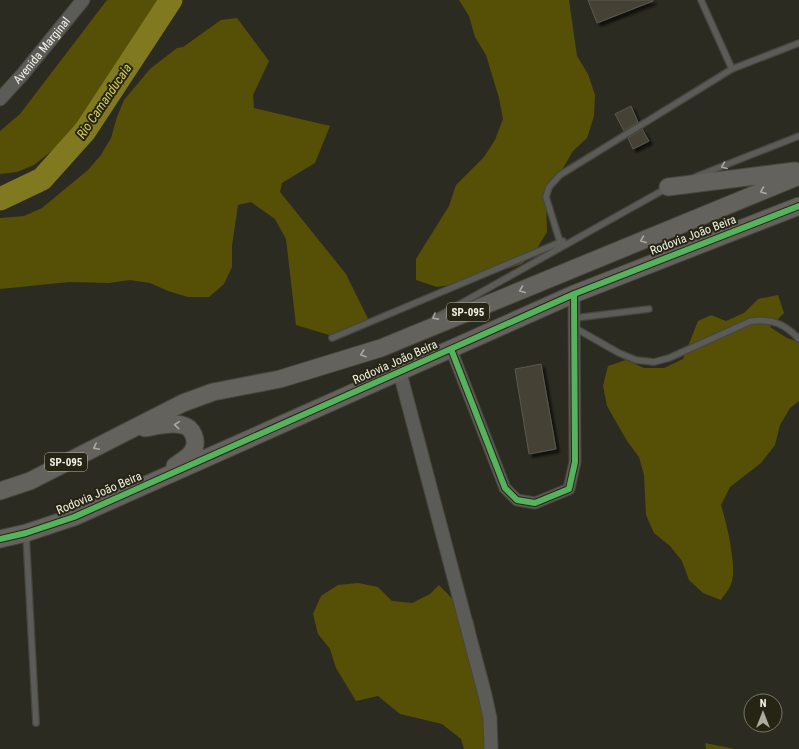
<svg xmlns="http://www.w3.org/2000/svg" width="799" height="749" font-family="'Roboto Condensed',sans-serif">
  <defs>
    <filter id="shadow"><feDropShadow dx="3.5" dy="3.5" stdDeviation="1" flood-color="#0009"/></filter>
  </defs>
  <rect width="100%" height="100%" fill="#2c2b21"/>
  <!-- green -->
  <path fill="#565007" d="M 107,0 L 179,0 L 171,17 L 164,19 L 146,29 L 138,46 L 125,61 L 117,79 L 107,97 L 94,112 L 78,125 L 65,140 L 34,165 L 17,172 L 0,174 L 0,131 L 20,114 Z
    M 459,0 L 569,0 L 577,56 L 588,74 L 595,95 L 594,116 L 587,138 L 573,151 L 546,197 L 547,232 L 536,250 L 522,264 L 458,284 L 437,287 L 416,280 L 416,259 L 449,206 L 456,185 L 484,157 L 495,140 L 503,119 L 499,98 L 486,55 L 475,37 L 469,16 Z
    M 237,18 L 269,61 L 253,95 L 254,108 L 330,126 L 315,163 L 282,183 L 280,192 L 346,274 L 371,325 L 339,338 L 296,325 L 286,239 L 275,219 L 251,202 L 238,205 L 232,246 L 232,267 L 224,284 L 209,297 L 188,297 L 168,291 L 150,283 L 130,280 L 109,283 L 69,282 L 0,289 L 0,218 L 24,216 L 42,208 L 88,170 L 101,155 L 111,138 L 117,117 L 124,100 L 150,69 L 177,48 L 183,47 L 221,20 Z
    M 778,295 L 784,313 L 770,327 L 787,338 L 799,342 L 799,401 L 790,408 L 780,425 L 775,445 L 761,463 L 730,487 L 721,505 C 726,521 738,569 731,584 C 729,590 724,595 721,600 L 703,593 L 689,580 L 682,561 L 670,546 L 654,533 L 646,515 L 644,475 L 639,457 L 627,441 L 607,406 L 603,386 L 608,366 L 626,360 L 644,368 L 664,368 L 683,359 L 698,321 L 711,315 L 726,321 L 744,313 L 758,299 Z
    M 358,583 L 378,587 L 392,601 L 412,603 L 430,594 L 439,585 L 474,621 L 490,749 L 464,749 L 461,739 L 442,724 L 400,714 L 378,696 L 356,701 L 336,668 L 330,649 L 318,634 L 313,614 L 321,596 L 338,585 Z
    M 705,743 L 735,749 L 799,749 L 706,749 Z"/>
  <g fill="none" stroke-linecap="round" stroke-linejoin="round">
    <!-- river -->
    <path stroke="#817920" stroke-width="23" d="M 0,199 L 42,179 L 85,131 L 171,0"/>
  </g>
  <!-- building -->
  <path fill="#444235" stroke="#5a5951" filter="url(#shadow)" d="M 588,0 L 653,0 L 653,1 L 597,23 Z
    M 631,106 L 638,122 L 624,131 L 615,114 Z
    M 642,129 L 649,141 L 633,149 L 628,138 Z
    M 541,364 L 556,449 L 529,454 L 515,369 Z"/>
  <g fill="none" stroke-linecap="round" stroke-linejoin="round">
    <defs>
      <path id="service" d="M 701,0 L 732,69
        M 695,177 L 799,136
        M 560,242 L 546,197 L 549,187 L 560,175 L 732,69 L 799,43
        M 435,318 L 667,188
        M 575,318 L 649,309
        M 575,328 L 619,353 L 636,360 L 654,362 L 669,358 L 751,321 C 772,319 784,323 799,339
        M 332,338 L 563,241
        M 26,534 L 36,723"/>
      <path id="minor" d="M 451,349 L 505,488 L 517,500 L 535,503 L 569,489 L 575,462 L 574,294"/>
      <g id="tertiary">
        <path id="s1" d="M 0,99 L 22,75 L 83,0"/>
        <path d="M 400,373 L 485,695 L 490,718 L 491,749"/>
      </g>
      <path id="primary" d="M 668,187 L 795,171
        M 145,428 C 156,426 170,422 182,425 C 193,427 199,442 192,452 C 189,457 180,462 175,466
        M 0,491 L 30,481 L 183,403 L 213,392 L 280,379 L 381,348 L 799,176
        M 0,539 L 26,533 L 74,517 L 574,294 L 799,206"/>
    </defs>
    <!-- service casing -->
    <use href="#service" stroke="#47463e" stroke-width="8"/>
    <!-- minor casing -->
    <use href="#minor" stroke="#47463e" stroke-width="13"/>
    <!-- tertiary casing -->
    <use href="#tertiary" stroke="#47463e" stroke-width="15"/>
    <!-- primary casing -->
    <use href="#primary" stroke="#47463e" stroke-width="19"/>
    <!-- service -->
    <use href="#service" stroke="#5b5b57" stroke-width="5.5"/>
    <!-- minor -->
    <use href="#minor" stroke="#5b5b57" stroke-width="11"/>
    <!-- tertiary -->
    <use href="#tertiary" stroke="#5b5b57" stroke-width="13"/>
    <!-- primary -->
    <use href="#primary" stroke="#63625c" stroke-width="17"/>
    <defs>
      <path id="cycleway" d="M 451,349 L 505,488 L 517,500 L 535,503 L 569,489 L 575,462 L 574,294
        M 0,539 L 26,533 L 74,517 L 574,294 L 799,206"/>
    </defs>
    <!-- cycleway casing -->
    <use href="#cycleway" stroke="#262514" stroke-width="8"/>
    <!-- cycleway -->
    <use href="#cycleway" stroke="#56b35d" stroke-width="6"/>
  </g>
  <!-- one-way arrows -->
  <defs><path id="oneway-chevron" d="M-2-3.5L2.5 0L-2 3.5" fill="none" stroke-width="1.6" stroke-linecap="round" stroke-linejoin="round"/></defs>
  <g stroke="#a7a69f">
    <use href="#oneway-chevron" transform="translate(724 166) rotate(159)"/>
    <use href="#oneway-chevron" transform="translate(435 317) rotate(151)"/>
  </g>
  <g stroke="#abaaa2">
    <use href="#oneway-chevron" transform="translate(763 191) rotate(158)"/>
    <use href="#oneway-chevron" transform="translate(643 240) rotate(158)"/>
    <use href="#oneway-chevron" transform="translate(522 290) rotate(158)"/>
    <use href="#oneway-chevron" transform="translate(363 354) rotate(161)"/>
    <use href="#oneway-chevron" transform="translate(177 425) rotate(-175)"/>
    <use href="#oneway-chevron" transform="translate(96 447) rotate(153)"/>
  </g>
  <g text-anchor="middle" dominant-baseline="central" stroke-width="4" stroke-linejoin="round" paint-order="stroke">
    <!-- shield labels -->
    <g fill="#262514" stroke="#b6b4a8" stroke-width="1">
      <rect x="447" y="303" width="42" height="18" rx="3"/>
      <rect x="45" y="453" width="42" height="18" rx="3"/>
    </g>
    <g font-size="11" font-weight="bold" fill="#f3f2e7">
      <text x="468" y="312">SP-095</text>
      <text x="66" y="462">SP-095</text>
    </g>
    <!-- street labels -->
    <g font-size="12" fill="#f3f2e7" stroke="#262514">
      <text stroke="none"><textPath href="#s1" startOffset="64">Avenida Marginal</textPath></text>
      <text transform="translate(693 235) rotate(-21)">Rodovia João Beira</text>
      <text transform="translate(395 362) rotate(-24)">Rodovia João Beira</text>
      <text transform="translate(99 493) rotate(-23)">Rodovia João Beira</text>
    </g>
    <!-- water labels -->
    <g font-size="13" font-style="italic" fill="#dbd055" stroke="#262514">
      <text transform="translate(104 101) rotate(-56)">Rio Camanducaia</text>
    </g>
  </g>
  <!-- north arrow -->
  <g transform="translate(763 713)"><circle r="19" fill="#262514" stroke="#787768"/>
  <path d="M0-3L7 15L0 10L-7 15Z" fill="#adaca2"/>
  <text y="-6" font-size="11" font-weight="bold" text-anchor="middle" fill="#f3f2e7">N</text>
  </g>
</svg>
